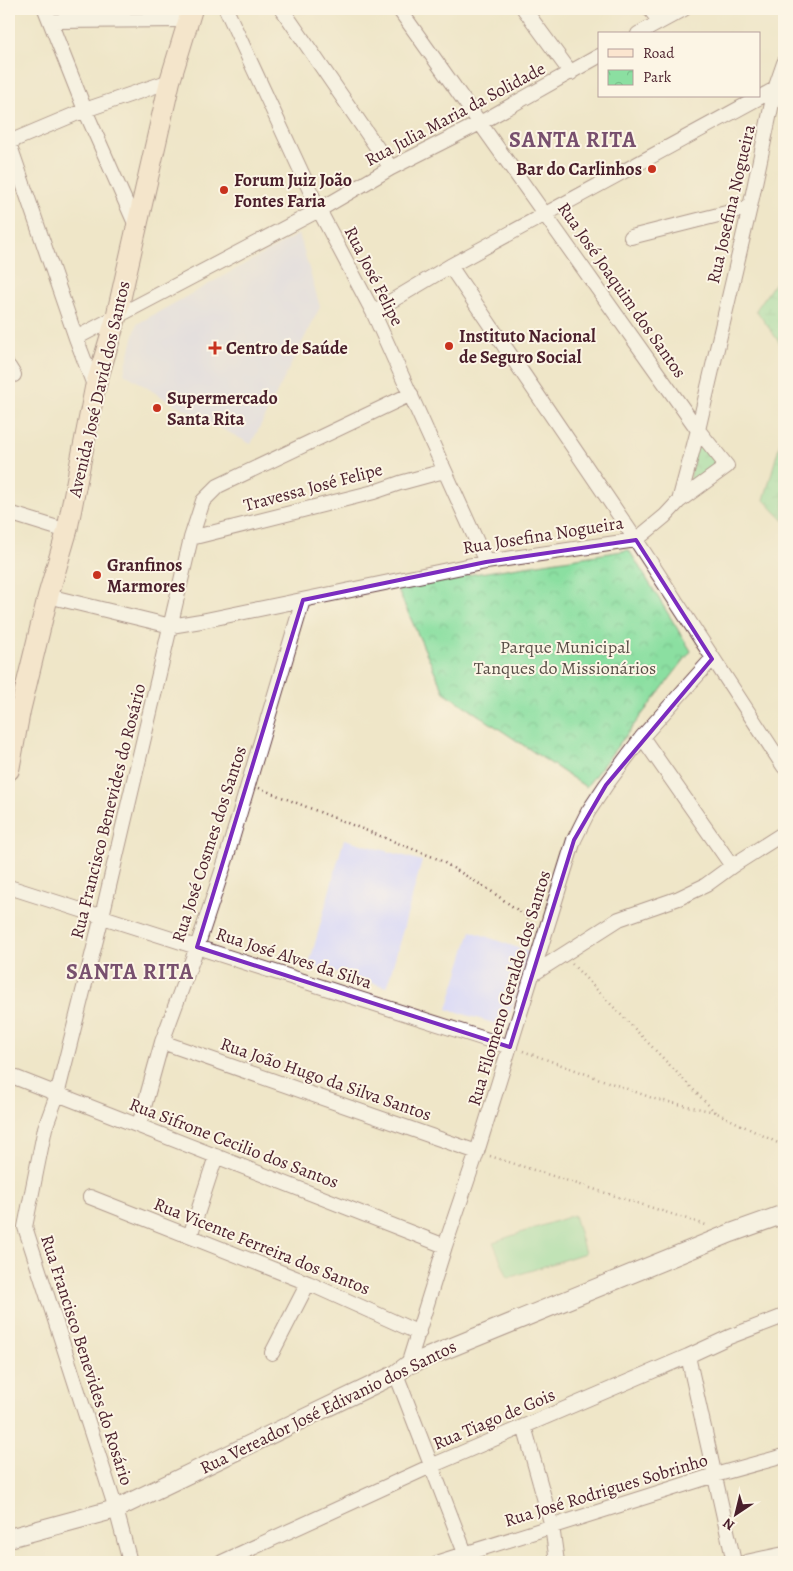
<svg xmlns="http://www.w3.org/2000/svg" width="793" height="1571" font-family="Alegreya,serif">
  <defs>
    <pattern id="wetland-marsh" width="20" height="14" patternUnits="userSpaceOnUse" patternTransform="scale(1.25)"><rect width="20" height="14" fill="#8bdfa1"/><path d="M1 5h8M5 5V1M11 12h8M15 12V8" fill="none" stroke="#79bf8b"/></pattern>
    <pattern id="park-crowns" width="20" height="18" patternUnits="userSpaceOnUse" patternTransform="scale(1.25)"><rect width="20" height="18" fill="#8bdfa1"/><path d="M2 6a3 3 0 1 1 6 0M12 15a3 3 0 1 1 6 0" fill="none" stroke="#79bf8b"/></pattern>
  </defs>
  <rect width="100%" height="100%" fill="#fcf5e5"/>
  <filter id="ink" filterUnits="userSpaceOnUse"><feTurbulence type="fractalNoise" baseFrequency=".02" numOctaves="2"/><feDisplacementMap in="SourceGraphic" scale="10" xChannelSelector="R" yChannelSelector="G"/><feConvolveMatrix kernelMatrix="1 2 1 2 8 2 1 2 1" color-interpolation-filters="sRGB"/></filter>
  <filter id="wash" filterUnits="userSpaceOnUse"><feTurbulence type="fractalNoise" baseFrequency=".0096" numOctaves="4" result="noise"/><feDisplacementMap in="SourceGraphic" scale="20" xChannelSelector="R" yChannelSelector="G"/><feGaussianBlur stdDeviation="1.12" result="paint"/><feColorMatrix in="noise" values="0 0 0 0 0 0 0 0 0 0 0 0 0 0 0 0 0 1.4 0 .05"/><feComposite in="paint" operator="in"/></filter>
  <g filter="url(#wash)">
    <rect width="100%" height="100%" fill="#efe6c8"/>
    <!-- built -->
    <path fill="#d7d7f8" d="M 299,234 L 320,307 L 251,444 L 165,399 L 124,373 L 137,324 Z
      M 344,839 L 422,861 L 387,987 L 309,965 Z
      M 471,931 L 529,952 L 506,1027 L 447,1009 Z"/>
    <!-- wetland -->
    <path fill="url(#wetland-marsh)" stroke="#6a7f66" d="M 776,281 L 784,282 L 784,349 L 756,310 Z
      M 784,429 L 784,521 L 764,500 Z"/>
    <!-- park -->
    <path fill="url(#park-crowns)" stroke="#6a7f66" d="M 697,440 L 717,464 L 689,485 Z
      M 629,550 L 691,651 L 586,787 L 444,692 L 396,586 Z"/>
    <!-- pitch -->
    <path fill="#8bdfa1" stroke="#6a7f66" d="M 574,1215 L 585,1253 L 508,1278 L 493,1242 Z"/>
  </g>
  <g filter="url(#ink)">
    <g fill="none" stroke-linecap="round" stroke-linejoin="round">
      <defs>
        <path id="minor" d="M 45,9 L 85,110 L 137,228
          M 226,9 L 319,210 L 373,312 L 486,562
          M 282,9 L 391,168
          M 399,9 L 698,430 L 727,466 L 679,501
          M 524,9 L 571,73
          M 650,9 L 659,21
          M 51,21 L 189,20
          M 638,34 L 684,9
          M 9,142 L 85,110 L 170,81
          M 9,143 L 76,338 L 95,388
          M 631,237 L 750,207
          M 450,266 L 636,540 L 784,767
          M 373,312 L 450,266 L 775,89
          M 76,338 L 319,210 L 391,168 L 480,123 L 599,56
          M 9,367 L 14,375
          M 9,513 L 67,531
          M 191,538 L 374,492 L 400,483 L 444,471
          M 48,596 L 171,626 L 201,621 L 486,562 L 636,540 L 665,516 L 679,501 L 698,430 L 750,207 L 775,89 L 784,63
          M 642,737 L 732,866
          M 9,887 L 510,1047
          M 533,974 L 619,919 L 679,898 L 706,885 L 732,866 L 784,833
          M 162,1042 L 477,1152
          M 9,1075 L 445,1246
          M 139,1125 L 162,1042 L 197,947 L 226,859 L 303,600
          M 90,1197 L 308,1283 L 419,1333
          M 190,1236 L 216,1156
          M 272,1353 L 308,1283
          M 688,1356 L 734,1562
          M 408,1365 L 445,1246 L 477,1152 L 574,840 L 588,812 L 606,785 L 642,737 L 712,659
          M 396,1374 L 465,1553 L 465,1561
          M 524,1426 L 552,1526 L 557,1562
          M 130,1562 L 116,1509 L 25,1227 L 45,1128 L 57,1095 L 102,916 L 191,538 L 203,501 L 218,486 L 411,394
          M 222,1562 L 431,1466 L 688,1356 L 729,1337 L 784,1316
          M 439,1562 L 715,1475 L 784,1456
          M 746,1562 L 784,1554"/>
        <path id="tertiary" d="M 9,1538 L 116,1509 L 396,1374 L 408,1365 L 731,1233 L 784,1214"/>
        <path id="secondary" d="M 9,770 L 20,711 L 48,596 L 67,531 L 95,388 L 116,318 L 170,81 L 192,9"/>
      </defs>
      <!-- minor casing -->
      <use href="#minor" stroke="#633d43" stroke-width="16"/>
      <!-- tertiary casing -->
      <use href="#tertiary" stroke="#633d43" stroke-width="20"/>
      <!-- secondary casing -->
      <use href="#secondary" stroke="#633d43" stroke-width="22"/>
      <!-- path -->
      <path stroke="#633d43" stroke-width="2.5" stroke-dasharray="1 4" stroke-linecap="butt" d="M 259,788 L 438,859 L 488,889 L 526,916 L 533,926
        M 572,964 L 715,1112
        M 523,1051 L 655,1099 L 715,1112 L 784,1146
        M 490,1156 L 709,1226"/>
      <!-- minor -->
      <use href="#minor" stroke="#fff" stroke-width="14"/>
      <!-- tertiary -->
      <use href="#tertiary" stroke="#fff" stroke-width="18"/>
      <!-- secondary -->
      <use href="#secondary" stroke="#fbe5cf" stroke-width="20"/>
    </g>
  </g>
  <!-- marked area -->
  <path d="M0 0H793V1571H0ZM 636,540 L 712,659 L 606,785 L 574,840 L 510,1047 L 197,947 L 303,600 L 486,562 Z" fill="#efe6c8" fill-opacity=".55" fill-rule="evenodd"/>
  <path fill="none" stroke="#7b2cbf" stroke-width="4" stroke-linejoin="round" d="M 636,540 L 712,659 L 606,785 L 574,840 L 510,1047 L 197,947 L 303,600 L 486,562 Z"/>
  <!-- markers -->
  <g fill="#c8321e" stroke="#fcf5e5" stroke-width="2">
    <circle cx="652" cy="169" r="5"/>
    <circle cx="224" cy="190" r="5"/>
    <circle cx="449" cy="346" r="5"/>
    <path d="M212.5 340.5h5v5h5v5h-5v5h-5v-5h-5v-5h5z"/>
    <circle cx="157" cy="408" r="5"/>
    <circle cx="97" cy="575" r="5"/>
  </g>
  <g text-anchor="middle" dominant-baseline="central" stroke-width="4" stroke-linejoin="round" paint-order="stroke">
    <!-- street labels -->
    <g font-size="18" fill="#4a1f2b" stroke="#fcf5e5">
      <text transform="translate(455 114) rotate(-28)">Rua Julia Maria da Solidade</text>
      <text transform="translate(731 204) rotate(-77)">Rua Josefina Nogueira</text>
      <text transform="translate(374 276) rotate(63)">Rua José Felipe</text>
      <text transform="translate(622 290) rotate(55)">Rua José Joaquim dos Santos</text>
      <text transform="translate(99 389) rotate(-77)">Avenida José David dos Santos</text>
      <text transform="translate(313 487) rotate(-15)">Travessa José Felipe</text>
      <text transform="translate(543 535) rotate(-9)">Rua Josefina Nogueira</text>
      <text transform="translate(108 811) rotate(-76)">Rua Francisco Benevides do Rosário</text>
      <text transform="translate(209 844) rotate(-72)">Rua José Cosmes dos Santos</text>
      <text transform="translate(294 958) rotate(18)">Rua José Alves da Silva</text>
      <text transform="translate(509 988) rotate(-73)">Rua Filomeno Geraldo dos Santos</text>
      <text transform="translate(326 1079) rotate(19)">Rua João Hugo da Silva Santos</text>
      <text transform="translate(234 1143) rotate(21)">Rua Sifrone Cecilio dos Santos</text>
      <text transform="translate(262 1246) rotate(22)">Rua Vicente Ferreira dos Santos</text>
      <text transform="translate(87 1360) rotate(72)">Rua Francisco Benevides do Rosário</text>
      <text transform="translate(328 1407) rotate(-26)">Rua Vereador José Edivanio dos Santos</text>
      <text transform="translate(494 1419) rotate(-23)">Rua Tiago de Gois</text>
      <text transform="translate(606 1490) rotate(-17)">Rua José Rodrigues Sobrinho</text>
    </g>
    <!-- poi labels -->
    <g font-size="18" font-weight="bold" fill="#4a1f2b" stroke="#fcf5e5" text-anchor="start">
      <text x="642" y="169" text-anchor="end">Bar do Carlinhos</text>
      <text x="234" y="180">Forum Juiz João<tspan x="234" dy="21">Fontes Faria</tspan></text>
      <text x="459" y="336">Instituto Nacional<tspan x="459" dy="21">de Seguro Social</tspan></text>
      <text x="226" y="348">Centro de Saúde</text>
      <text x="167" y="398">Supermercado<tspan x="167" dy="21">Santa Rita</tspan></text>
      <text x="107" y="565">Granfinos<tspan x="107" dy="21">Marmores</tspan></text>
    </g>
    <!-- park labels -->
    <g font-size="18" fill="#5a4f48" stroke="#fcf5e5">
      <text x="565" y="647">Parque Municipal<tspan x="565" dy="21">Tanques do Missionários</tspan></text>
    </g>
    <!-- district labels -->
    <g font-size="22" font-weight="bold" letter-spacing="1" fill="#78506e" stroke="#fcf5e5">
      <text x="573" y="140">SANTA RITA</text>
      <text x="130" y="972">SANTA RITA</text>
    </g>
  </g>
  <!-- margin -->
  <rect width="793" height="1571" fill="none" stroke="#fcf5e5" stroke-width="30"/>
  <!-- legend -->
  <rect x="598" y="32" width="162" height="65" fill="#fcf5e5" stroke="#b59f9b"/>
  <rect x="608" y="49" width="25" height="8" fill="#fbe5cf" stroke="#b59f9b"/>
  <text x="643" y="58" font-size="15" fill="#4a1f2b">Road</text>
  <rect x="608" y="70" width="25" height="15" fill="url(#park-crowns)" stroke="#b59f9b"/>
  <text x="643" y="82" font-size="15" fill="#4a1f2b">Park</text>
  <!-- north arrow -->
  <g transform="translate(736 1514) rotate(215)" stroke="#fcf5e5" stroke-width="4" paint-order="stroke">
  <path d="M0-4L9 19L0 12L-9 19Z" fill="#4a1f2b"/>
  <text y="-8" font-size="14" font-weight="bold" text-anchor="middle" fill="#4a1f2b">N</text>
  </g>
</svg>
